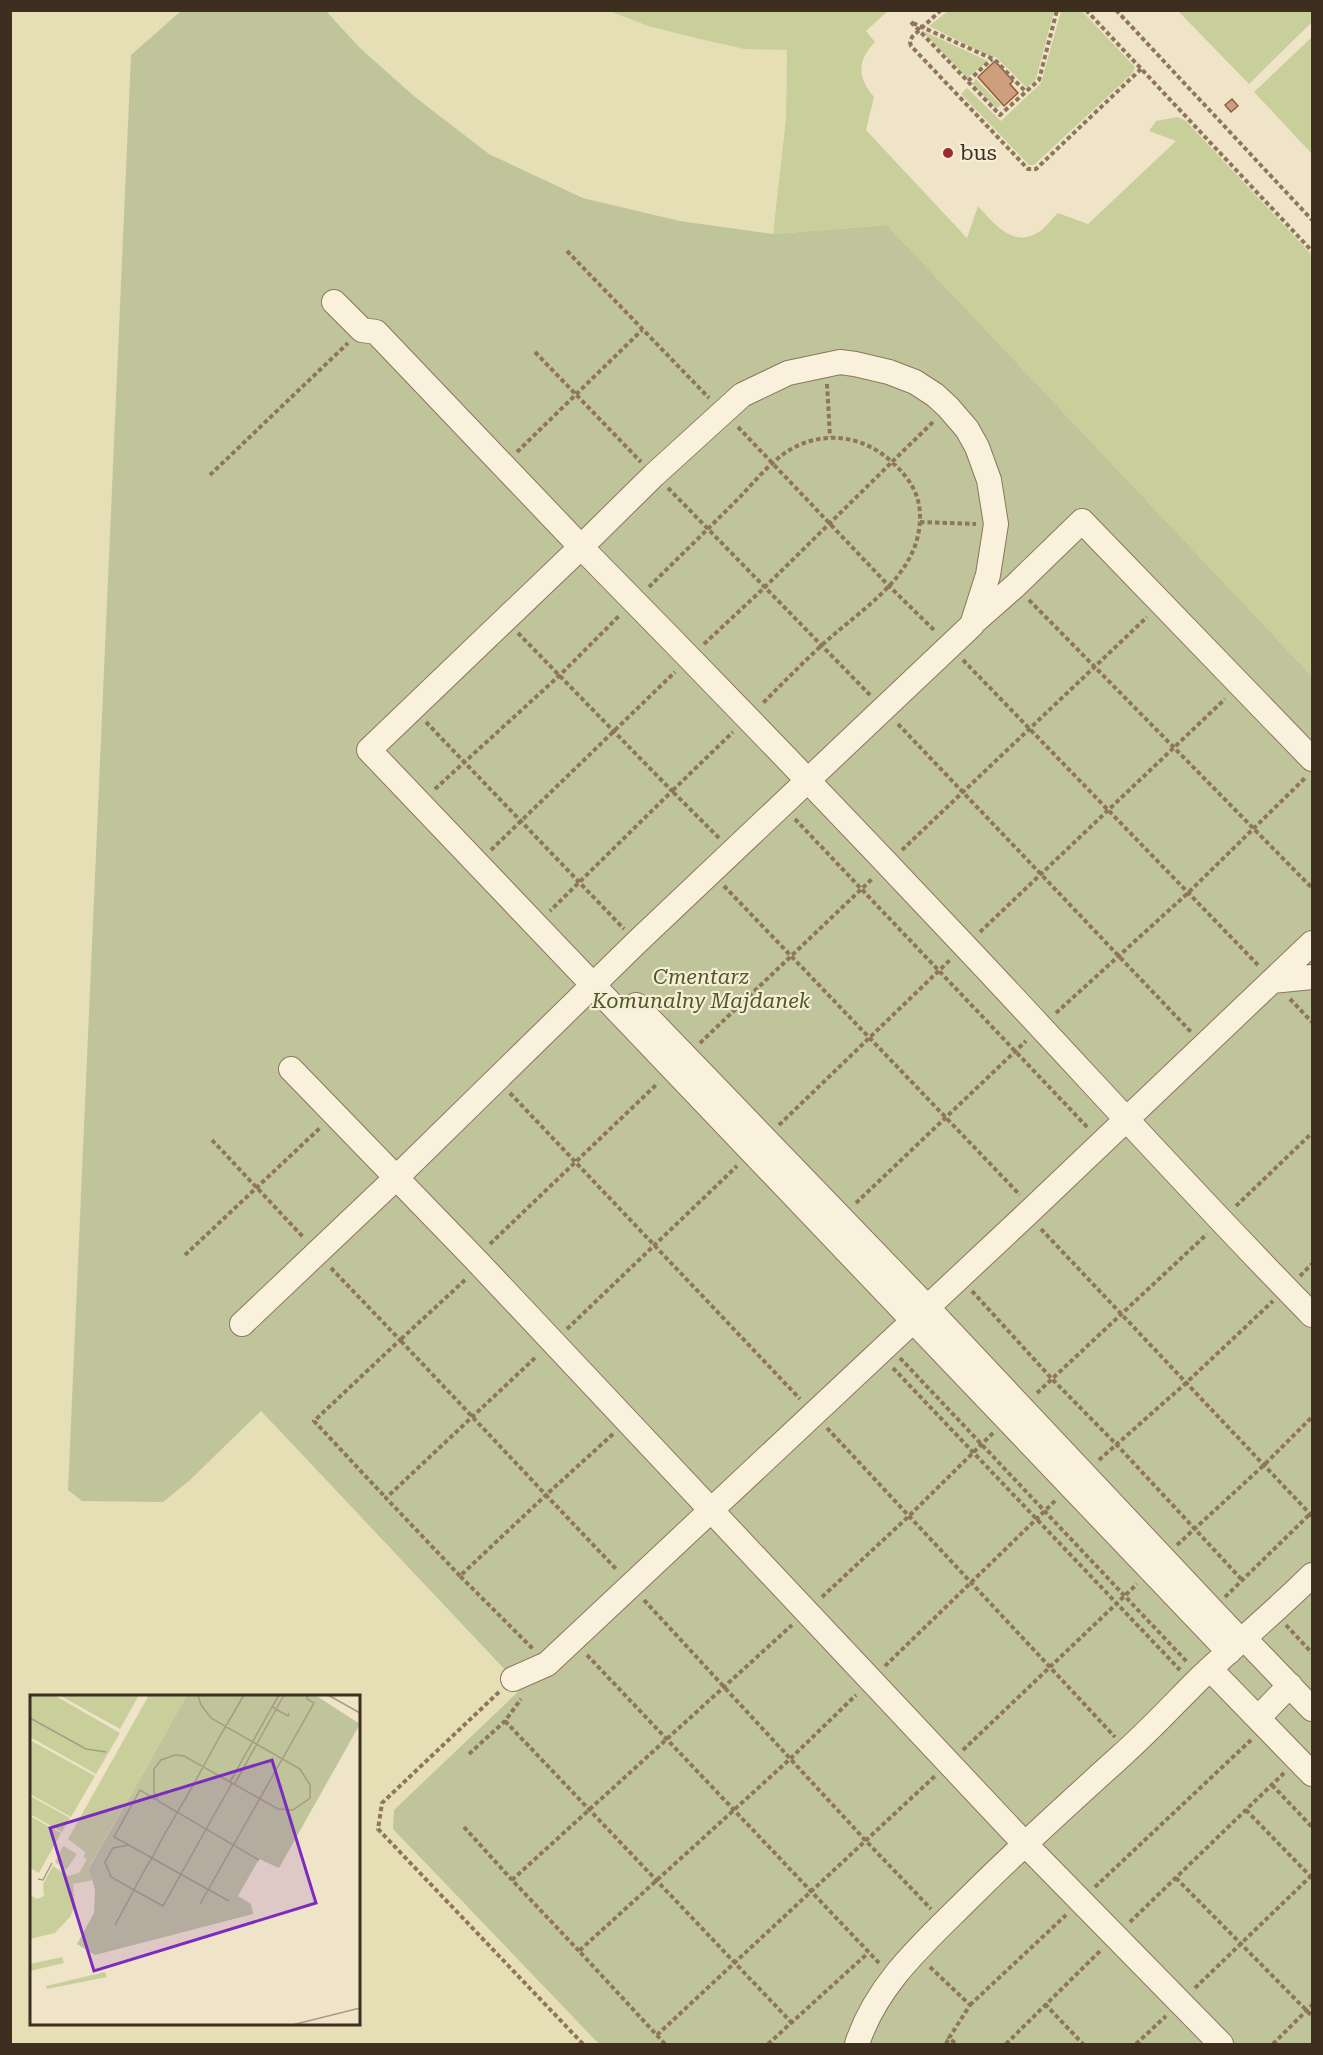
<svg xmlns="http://www.w3.org/2000/svg" width="1323" height="2055" font-family="'Roboto Serif',serif">
  <rect width="100%" height="100%" fill="#f0e4c8"/>
  <!-- farmland -->
  <path fill="#e6deb5" fill-rule="evenodd" d="M 11,11 L 181,11 L 131,56 L 68,1490 L 190,1480 L 261,1411 L 296,1448 L 522,1689 L 394,1810 L 599,2044 L 11,2044 ZM 32,1696 L 358,1696 L 358,2024 L 32,2024 Z
    M 326,11 L 609,11 L 648,26 L 744,49 L 787,50 L 786,118 L 773,234 L 680,221 L 584,198 L 489,154 L 415,97 L 360,48 Z"/>
  <!-- green -->
  <path fill="#c9cf9b" d="M 609,11 L 888,11 L 866,31 L 875,42 C 857,61 857,77 874,97 L 866,130 L 967,238 L 978,206 C 993,222 1012,248 1037,233 C 1045,229 1051,219 1058,213 L 1088,224 L 1176,141 L 1149,131 L 1156,121 L 1178,117 L 1186,121 L 1312,255 L 1312,676 L 887,225 L 773,234 L 786,118 L 787,50 L 744,49 L 696,38 L 648,26 Z
    M 948,11 L 1054,11 L 1036,79 L 1027,88 L 996,57 L 991,57 L 929,26 Z
    M 1061,11 L 1082,11 L 1135,67 L 1133,73 L 1034,165 L 1029,165 L 961,94 L 967,88 L 1001,121 L 1041,83 Z
    M 1178,11 L 1312,11 L 1312,22 L 1249,84 Z
    M 921,30 L 988,61 L 967,78 Z
    M 1312,37 L 1312,154 L 1254,92 Z
    M 976,79 L 1001,105 L 996,109 L 972,84 Z"/>
  <!-- cemetery -->
  <path fill="#bfc49a" d="M 181,11 L 326,11 L 360,48 L 415,97 L 489,154 L 583,198 L 680,221 L 773,234 L 887,225 L 1312,676 L 1312,2044 L 599,2044 L 393,1829 L 394,1810 L 522,1688 L 296,1448 L 261,1411 L 190,1480 L 163,1502 L 82,1501 L 68,1490 L 131,55 Z"/>
  <!-- building -->
  <path fill="#cf9f7d" stroke="#8d5f41" stroke-width="1.5" d="M 995,61 L 1013,81 L 1010,84 L 1018,93 L 1004,106 L 978,77 Z
    M 1232,99 L 1238,106 L 1231,112 L 1225,105 Z"/>
  <g fill="none" stroke-linecap="round" stroke-linejoin="round">
    <defs>
      <path id="minor" d="M 334,302 L 362,330 L 376,332 L 581,547 L 369,750 L 1229,1652
        M 973,623 L 1015,586 L 1082,521 L 1312,759
        M 1272,981 L 1312,943
        M 636,1005 L 927,1307 L 1241,1641
        M 291,1069 L 475,1259 L 1024,1843 L 1221,2044
        M 242,1324 L 397,1177 L 637,942 L 972,625 L 988,575 L 996,524 L 989,480 L 977,447 L 967,429 L 948,407 L 935,395 L 915,382 L 889,372 L 855,364 L 840,362 L 788,373 L 742,395 L 654,475 L 581,547 C 710,678 839,812 965,946 C 1081,1069 1194,1195 1312,1315
        M 1244,1638 L 1312,1709
        M 1211,1670 L 1312,1774
        M 513,1679 L 547,1664 L 1027,1214 L 1272,981 L 1312,977
        M 1259,1717 L 1290,1685
        M 857,2044 C 877,1983 924,1943 969,1898 C 1018,1849 1069,1803 1121,1756 C 1148,1732 1173,1705 1199,1679 C 1236,1644 1276,1611 1312,1575"/>
    </defs>
    <!-- minor casing -->
    <use href="#minor" stroke="#8d765c" stroke-width="26"/>
    <!-- path -->
    <path stroke="#8d765c" stroke-width="4" stroke-dasharray="4.5 3" stroke-linecap="butt" d="M 941,10 L 912,37 L 910,42 L 911,46 L 1028,169 L 1036,169 L 1141,69
      M 1086,10 L 1312,251
      M 1116,10 L 1312,220
      M 911,22 L 1000,115 L 1039,80 L 1057,10
      M 913,23 L 995,60 L 1026,92
      M 968,81 L 992,59
      M 567,251 L 709,398
      M 535,352 L 641,462
      M 827,384 L 830,437
      M 738,427 L 889,586 L 935,631
      M 517,452 L 642,330
      M 210,475 L 348,343
      M 668,488 L 870,695
      M 920,522 L 976,524
      M 649,587 C 679,557 710,527 740,497 C 757,479 776,455 799,445 C 832,431 866,438 892,462 L 933,422
      M 1029,600 L 1312,888
      M 518,633 L 672,791 L 550,911
      M 704,644 L 765,587 L 892,462 C 909,478 920,493 920,517 C 920,572 869,604 831,637 C 807,658 785,681 762,704
      M 963,660 L 1258,965
      M 426,722 L 624,929
      M 898,724 L 1191,1032
      M 435,789 L 560,675 L 620,615
      M 795,819 L 1089,1129
      M 719,838 L 672,791 L 733,732
      M 491,850 L 675,672
      M 902,850 L 1147,617
      M 724,886 L 1020,1195
      M 980,932 L 1225,699
      M 1290,999 L 1312,1022
      M 1056,1013 L 1189,892 L 1306,777
      M 700,1043 L 873,878
      M 510,1093 L 800,1399
      M 779,1125 L 951,959
      M 212,1140 L 304,1238
      M 856,1203 L 1026,1041
      M 1236,1206 L 1312,1133
      M 1041,1229 L 1312,1516
      M 490,1244 L 658,1083
      M 185,1255 L 321,1127
      M 331,1268 L 400,1340 L 314,1421 L 386,1498
      M 1300,1276 L 1312,1264
      M 465,1280 L 400,1340 L 546,1495 L 460,1576 L 533,1649
      M 972,1291 L 1052,1379 L 1116,1444 L 1242,1580
      M 567,1329 L 737,1166
      M 900,1358 L 1188,1663
      M 893,1368 L 1180,1670
      M 1037,1393 L 1207,1234
      M 827,1428 L 1115,1737
      M 613,1434 L 546,1495 L 617,1570
      M 1099,1460 L 1186,1383 L 1273,1301
      M 1177,1545 L 1264,1465 L 1312,1417
      M 460,1576 L 386,1498 L 537,1356
      M 822,1597 L 909,1516 L 994,1432
      M 1225,1597 L 1310,1514
      M 644,1600 L 866,1841 L 931,1909
      M 1286,1625 L 1312,1653
      M 587,1655 L 879,1963
      M 885,1666 L 1056,1500
      M 499,1692 L 382,1803 L 378,1829 L 583,2044
      M 505,1721 L 792,2023
      M 963,1750 L 1137,1584
      M 469,1754 L 505,1721 L 521,1699
      M 1272,1785 L 1312,1827
      M 1246,1810 L 1312,1878
      M 464,1827 L 512,1880
      M 1176,1878 L 1312,2016
      M 1095,1887 L 1251,1740
      M 1130,1922 L 1284,1773
      M 579,1951 L 512,1880 L 792,1625
      M 930,1967 L 970,2005 L 949,2038 L 956,2044
      M 1195,1988 L 1312,1875
      M 1045,2004 L 1083,2044
      M 970,2005 L 1066,1915
      M 657,2035 L 935,1776
      M 665,2044 L 579,1951 L 790,1759 L 856,1695
      M 768,2044 L 868,1953
      M 946,2044 L 949,2038
      M 1006,2044 L 1101,1950
      M 1136,2044 L 1166,2016
      M 1273,2044 L 1312,2005"/>
    <!-- minor -->
    <use href="#minor" stroke="#faf1dc" stroke-width="24"/>
  </g>
  <!-- markers -->
  <circle fill="#9e2a2b" stroke="#f7eed8" stroke-width="2" cx="948" cy="153" r="6"/>
  <g text-anchor="middle" dominant-baseline="central" stroke-width="4.5" stroke-linejoin="round" paint-order="stroke">
    <!-- poi labels -->
    <g font-size="21" fill="#3d2e20" stroke="#f7eed8" text-anchor="start">
      <text x="960" y="153">bus</text>
    </g>
    <!-- park labels -->
    <g font-size="21" font-style="italic" fill="#4d5a26" stroke="#f7eed8">
      <text x="701" y="977">Cmentarz<tspan x="701" dy="24">Komunalny Majdanek</tspan></text>
    </g>
  </g>
  <!-- overview -->
  <g transform="translate(30 1695)">
    <rect width="330" height="330" fill="#f0e4c8"/>
    <path d="M 0,0 L 24,0 L 90,38 L 66,79 L 0,42 ZM 29,0 L 109,0 L 90,34 ZM 119,0 L 157,0 L 59,172 L 63,185 L 43,189 L 45,211 L 40,222 L 25,238 L 0,244 L 0,200 L 7,204 L 14,201 L 13,189 L 23,171 L 38,181 L 49,178 L 57,164 L 54,163 L 55,157 L 38,144 ZM 0,45 L 65,81 L 41,122 L 0,99 ZM 0,101 L 40,123 L 32,137 L 0,119 ZM 0,121 L 31,138 L 9,178 L 0,173 ZM 33,151 L 47,159 L 36,175 L 25,167 ZM 32,262 L 34,268 L 0,276 L 0,269 ZM 75,277 L 77,282 L 17,294 L 16,291 Z" fill="#c9cf9b"/>
    <path d="M 157,0 L 285,0 L 330,29 L 249,173 L 229,164 L 208,201 L 221,209 L 223,219 L 65,260 L 47,249 L 64,218 L 65,195 L 59,173 Z" fill="#bfc49a"/>
    <path fill="none" stroke="#a89b85" stroke-width="1.5" d="M 168,0 L 171,10 L 181,23 L 270,74 L 280,90 L 280,103 L 263,115 L 248,114 L 154,61 L 145,60 L 131,65 L 124,74 L 124,97 L 128,106 L 229,165M 249,0 L 242,12 L 258,21 L 259,18M 298,0 L 330,18M 0,23 L 56,54 L 76,57M 200,87 L 242,12M 204,90 L 254,0M 99,150 L 84,142 L 110,95 L 126,105M 8,184 L 13,185 L 22,168M 199,206 L 145,176 L 99,150 L 83,153 L 75,167 L 81,182 L 104,195 L 108,187 L 112,180 L 117,171 L 122,163 L 134,140 L 161,94 L 190,41 L 214,0M 170,209 L 284,8 L 277,4 L 278,0M 85,230 L 104,195 L 133,211 L 202,88M 262,330 L 330,313"/>
    <path fill="#7b2cbf" fill-opacity="0.15" stroke="#7b2cbf" stroke-width="3" d="M 242,65 L 286,208 L 64,276 L 20,133 Z"/>
    <rect width="330" height="330" fill="none" stroke="#3d2e20" stroke-width="3"/>
  </g>
  <!-- border -->
  <rect width="1323" height="2055" fill="none" stroke="#3d2e20" stroke-width="24"/>
</svg>
